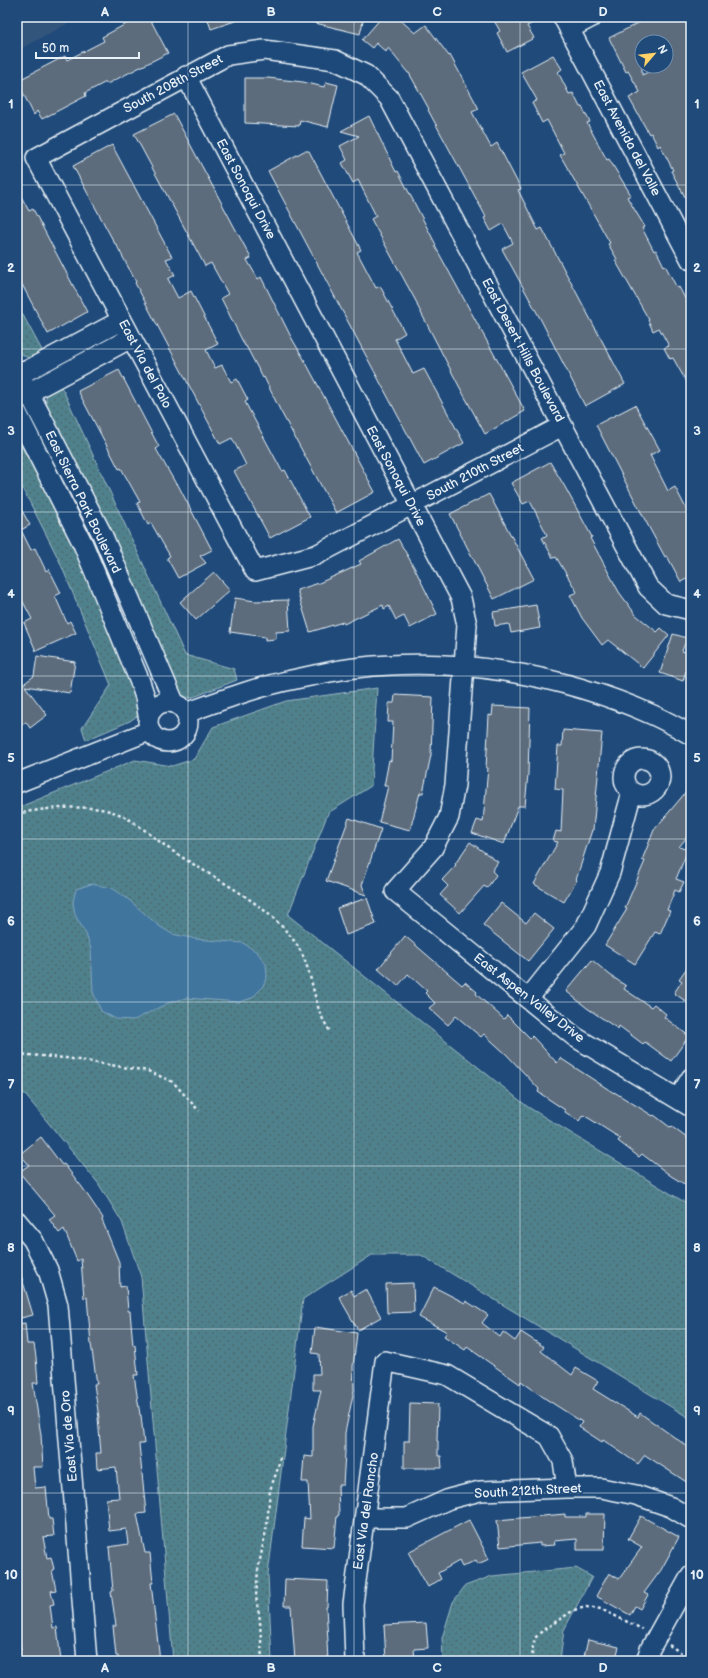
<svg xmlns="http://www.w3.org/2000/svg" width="708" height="1678" font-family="'Balsamiq Sans',sans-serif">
  <defs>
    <pattern id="grass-dots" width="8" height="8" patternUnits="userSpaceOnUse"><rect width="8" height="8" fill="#50818c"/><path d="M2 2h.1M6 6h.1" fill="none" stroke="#4c676e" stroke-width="1.8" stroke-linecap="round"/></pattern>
  </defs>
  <rect width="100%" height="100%" fill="#1f4a7a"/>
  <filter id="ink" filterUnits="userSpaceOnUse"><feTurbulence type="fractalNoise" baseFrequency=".025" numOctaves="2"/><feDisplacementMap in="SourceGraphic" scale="8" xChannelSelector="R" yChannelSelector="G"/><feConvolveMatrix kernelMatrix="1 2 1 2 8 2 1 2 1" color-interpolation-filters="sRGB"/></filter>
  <g filter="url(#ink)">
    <!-- built -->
    <path fill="#32547b" d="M 17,17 L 80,17 L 17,51 Z"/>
    <!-- grass -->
    <path fill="url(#grass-dots)" stroke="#9cb9c2" d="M 17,304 L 44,354 L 28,358 L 17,351 Z
      M 59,384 L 64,392 L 185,655 L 234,669 L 237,680 L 191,698 L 181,696 L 46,406 L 46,397 Z
      M 17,427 L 85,562 L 141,708 L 137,716 L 130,721 L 86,740 L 82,728 L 111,685 L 59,560 L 17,477 Z
      M 377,688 L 371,786 L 328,813 L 288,915 L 528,1107 L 691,1206 L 691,1419 L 421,1255 L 372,1255 L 303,1299 L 268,1575 L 272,1661 L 173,1661 L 141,1277 L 122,1222 L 98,1183 L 17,1085 L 17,808 L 135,760 L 172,766 L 194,759 L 213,727 L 286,701 Z
      M 576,1568 L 592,1577 L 564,1630 L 560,1661 L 443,1661 L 442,1638 L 453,1602 L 465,1586 L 492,1576 Z"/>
    <!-- water -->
    <path fill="#40749d" stroke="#83a6c1" d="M 91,884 L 112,888 L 129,900 L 159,926 L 172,934 L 196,939 L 243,943 L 257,952 L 266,964 L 267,976 L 262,988 L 252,998 L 239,1002 L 186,998 L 168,1003 L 134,1020 L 116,1019 L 101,1011 L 93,992 L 91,949 L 86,934 L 75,915 L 73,902 L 76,889 Z"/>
    <!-- building -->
    <path fill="#5d6c7c" stroke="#e8f1f8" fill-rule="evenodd" d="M 139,17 L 149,17 L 168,53 L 107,84 L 106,82 L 85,93 L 86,96 L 42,119 L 37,111 L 34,115 L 17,81 L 65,56 L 67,60 L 104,41 L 102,37 Z
      M 207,17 L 241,17 L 241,19 L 211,29 Z
      M 307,17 L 364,17 L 360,34 L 307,21 Z
      M 382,17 L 397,17 L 415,33 L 426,25 L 449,56 L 450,55 L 479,109 L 472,112 L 491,147 L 497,143 L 521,189 L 518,190 L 538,230 L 542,228 L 625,384 L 585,406 L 541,320 L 502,249 L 513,243 L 503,224 L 491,231 L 484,218 L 486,217 L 428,110 L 429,109 L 409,73 L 408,73 L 388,48 L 386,52 L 376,43 L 372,48 L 362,40 Z
      M 492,17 L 544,17 L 527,26 L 534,38 L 507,52 L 497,33 L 500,31 Z
      M 650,17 L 691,17 L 691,208 L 671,171 L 673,170 L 660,145 L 658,147 L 651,133 L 649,134 L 629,98 L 640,92 L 628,71 L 626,72 L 609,38 ZM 642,42 L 666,42 L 666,66 L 660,66 L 642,75 Z
      M 553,55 L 562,69 L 558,72 L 569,94 L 573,93 L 580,107 L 582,107 L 590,122 L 587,123 L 607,160 L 609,159 L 631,195 L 627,197 L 645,227 L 642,228 L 654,251 L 656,250 L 664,266 L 665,265 L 677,288 L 679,287 L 691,310 L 691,390 L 673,358 L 670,359 L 664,348 L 669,346 L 659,328 L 653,331 L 648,320 L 649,320 L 615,260 L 617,259 L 608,244 L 610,243 L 560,155 L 564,153 L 547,120 L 542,123 L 532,103 L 537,100 L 521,72 Z
      M 245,78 L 268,78 L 303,82 L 324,87 L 326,82 L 338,85 L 328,127 L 300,120 L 299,126 L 245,123 Z
      M 174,114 L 251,258 L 247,260 L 258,279 L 261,277 L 291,337 L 305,361 L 375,492 L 336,513 L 280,410 L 264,377 L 263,378 L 246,346 L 245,346 L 221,298 L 228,294 L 211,263 L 205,266 L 134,134 Z
      M 369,116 L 396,172 L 398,171 L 436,245 L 435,246 L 525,411 L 485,434 L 459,386 L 417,305 L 418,305 L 371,219 L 376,216 L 358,180 L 353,183 L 342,163 L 347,160 L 340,146 L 359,136 L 341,131 Z
      M 112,145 L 172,257 L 166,259 L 175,275 L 168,279 L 178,298 L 191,291 L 218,344 L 206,350 L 215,368 L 222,365 L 231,382 L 237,379 L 248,400 L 245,402 L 267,443 L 282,471 L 285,470 L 310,517 L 270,538 L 234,471 L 246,465 L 232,438 L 220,444 L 135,283 L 136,282 L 116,244 L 115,244 L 73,166 Z
      M 304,151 L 309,151 L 361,250 L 357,252 L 376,288 L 380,286 L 405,333 L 395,339 L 413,374 L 424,369 L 464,443 L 424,465 L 268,171 Z
      M 17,189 L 29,211 L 33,209 L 87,312 L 48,334 L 17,275 Z
      M 119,370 L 159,447 L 156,449 L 176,484 L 177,483 L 212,550 L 200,556 L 206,563 L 178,578 L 167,558 L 170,556 L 151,523 L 148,525 L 137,503 L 140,502 L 121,468 L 119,469 L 78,391 Z
      M 635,405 L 660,450 L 650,455 L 668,491 L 675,487 L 691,518 L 691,576 L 681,582 L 667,556 L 665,557 L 645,520 L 596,425 Z
      M 550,462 L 565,487 L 592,537 L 590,538 L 619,592 L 636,615 L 657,632 L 661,628 L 669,635 L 643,668 L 608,640 L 602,645 L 582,618 L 570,595 L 577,592 L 556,557 L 553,558 L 542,538 L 547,535 L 530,501 L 523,504 L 511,483 Z
      M 489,494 L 534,579 L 494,599 L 450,514 Z
      M 17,502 L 30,525 L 21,530 L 31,550 L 35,548 L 46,571 L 49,569 L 61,593 L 55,596 L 67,623 L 70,621 L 76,633 L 36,651 L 24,623 L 32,619 L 22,600 L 17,602 Z
      M 398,539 L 414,567 L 437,614 L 410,628 L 404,616 L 396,620 L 389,606 L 384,609 L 383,605 L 344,624 L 343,622 L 310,632 L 297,590 L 319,583 L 361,564 L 359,561 Z
      M 214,572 L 230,590 L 196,620 L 180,602 Z
      M 235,598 L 255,601 L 288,600 L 290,631 L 276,632 L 276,639 L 265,640 L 265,637 L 230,632 Z
      M 536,605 L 540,628 L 511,633 L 509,624 L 495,626 L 493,612 Z
      M 673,634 L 687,638 L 682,651 L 691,654 L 683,681 L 660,673 Z
      M 37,656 L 75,662 L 70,693 L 25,686 L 47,715 L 30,728 L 26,722 L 17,728 L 17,689 L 34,676 Z
      M 395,695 L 433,697 L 431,755 L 423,793 L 420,793 L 410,830 L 379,822 L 388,786 L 384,786 L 389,760 L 391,761 L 393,722 L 388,722 L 389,703 L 394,703 Z
      M 493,706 L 530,708 L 528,774 L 525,806 L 518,806 L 504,844 L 472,833 L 477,820 L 483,822 L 488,768 L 486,768 L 489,715 L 492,716 Z
      M 563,730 L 602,733 L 593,830 L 592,830 L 576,880 L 577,880 L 564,902 L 534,884 L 558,842 L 553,841 L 556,831 L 561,832 L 563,790 L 555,789 L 558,746 L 562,746 Z
      M 691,786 L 691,832 L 679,847 L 688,850 L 676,879 L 684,882 L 679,892 L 675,890 L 667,910 L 670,911 L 660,934 L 655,932 L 635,964 L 605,945 L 627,909 L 625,908 L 645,861 L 642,860 L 654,830 Z
      M 349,818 L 381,829 L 362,885 L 366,895 L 326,881 Z
      M 470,842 L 498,862 L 492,871 L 496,875 L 487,888 L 484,886 L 460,913 L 440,895 L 448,886 L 442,880 L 456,865 L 455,864 Z
      M 367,898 L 376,924 L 346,935 L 337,908 Z
      M 501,903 L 526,923 L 534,913 L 554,929 L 528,961 L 483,925 Z
      M 405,936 L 462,985 L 465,982 L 477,992 L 476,994 L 504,1019 L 507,1015 L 530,1038 L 532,1036 L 557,1063 L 560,1058 L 614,1093 L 614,1092 L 653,1116 L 654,1115 L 671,1128 L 672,1127 L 691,1141 L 691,1188 L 671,1176 L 642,1154 L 639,1157 L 618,1141 L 620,1138 L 590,1119 L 583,1115 L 579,1121 L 565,1112 L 565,1110 L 538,1092 L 539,1089 L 507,1055 L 484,1034 L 481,1037 L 456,1016 L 448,1025 L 429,1008 L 435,1003 L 425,993 L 427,991 L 408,974 L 398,986 L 378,969 Z
      M 592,960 L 610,975 L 626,986 L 624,989 L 651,1007 L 654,1004 L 666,1014 L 664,1017 L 689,1036 L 671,1061 L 645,1042 L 643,1044 L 619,1026 L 618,1029 L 587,1008 L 566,991 Z
      M 691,962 L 691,1005 L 674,993 L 682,981 L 679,979 Z
      M 41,1137 L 62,1165 L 64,1164 L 82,1187 L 103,1218 L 102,1220 L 119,1262 L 120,1287 L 126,1286 L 128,1311 L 130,1311 L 133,1345 L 135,1345 L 138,1375 L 134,1375 L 140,1415 L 141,1415 L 144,1444 L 139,1444 L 146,1513 L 137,1514 L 145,1553 L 150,1553 L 153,1583 L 151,1583 L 160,1661 L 119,1661 L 118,1656 L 116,1656 L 113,1626 L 116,1626 L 111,1592 L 113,1591 L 109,1547 L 128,1544 L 126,1529 L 109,1531 L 106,1499 L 119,1498 L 116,1467 L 97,1469 L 96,1453 L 101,1453 L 98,1418 L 99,1418 L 94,1384 L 97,1384 L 91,1344 L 87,1297 L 84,1298 L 81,1259 L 77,1261 L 64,1229 L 59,1233 L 49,1219 L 55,1215 L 19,1172 L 29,1165 L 20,1154 Z
      M 20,1272 L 33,1315 L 17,1319 L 17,1273 Z
      M 413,1283 L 414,1312 L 387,1313 L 386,1284 Z
      M 434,1287 L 465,1303 L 466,1301 L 488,1315 L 482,1323 L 500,1337 L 503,1332 L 515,1341 L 521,1332 L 544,1347 L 541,1351 L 572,1375 L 576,1368 L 598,1381 L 593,1389 L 638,1417 L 640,1413 L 691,1449 L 691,1485 L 645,1455 L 638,1464 L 603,1440 L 602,1442 L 579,1427 L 582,1422 L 546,1399 L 521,1381 L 520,1384 L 467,1347 L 465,1350 L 444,1336 L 447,1332 L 419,1317 Z
      M 366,1289 L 381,1317 L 358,1330 L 339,1297 L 351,1290 L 354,1296 Z
      M 25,1323 L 27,1344 L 34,1344 L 36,1357 L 38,1383 L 33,1383 L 41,1435 L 43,1467 L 33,1467 L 35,1488 L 46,1487 L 49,1519 L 52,1519 L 54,1536 L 43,1537 L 47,1558 L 51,1557 L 54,1569 L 52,1570 L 56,1590 L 51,1591 L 54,1604 L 50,1605 L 53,1628 L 57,1627 L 61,1661 L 21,1661 L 19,1651 L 21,1650 L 17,1618 L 17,1615 L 19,1614 L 17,1601 L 17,1324 Z
      M 315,1327 L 357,1333 L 353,1367 L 354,1390 L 345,1433 L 345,1453 L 343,1485 L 338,1485 L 339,1515 L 337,1516 L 334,1548 L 302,1546 L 304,1518 L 310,1519 L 308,1482 L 302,1482 L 304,1456 L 313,1457 L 313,1426 L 321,1390 L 313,1390 L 313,1374 L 320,1374 L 319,1354 L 312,1353 Z
      M 410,1403 L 438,1404 L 437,1441 L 438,1441 L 438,1456 L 441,1456 L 442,1468 L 404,1468 L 404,1441 L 409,1441 Z
      M 565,1514 L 565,1517 L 586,1517 L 586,1514 L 605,1514 L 604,1550 L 577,1550 L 577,1539 L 554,1541 L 555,1545 L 540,1546 L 540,1543 L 500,1547 L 497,1520 Z
      M 641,1516 L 679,1537 L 661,1570 L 644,1593 L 648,1595 L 640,1609 L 635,1606 L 630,1615 L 596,1596 L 609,1573 L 619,1579 L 642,1547 L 628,1539 Z
      M 469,1520 L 489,1559 L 478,1564 L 476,1560 L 462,1567 L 459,1561 L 438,1573 L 441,1579 L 428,1587 L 408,1552 Z
      M 285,1579 L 328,1581 L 327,1607 L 326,1607 L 328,1641 L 327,1641 L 328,1661 L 295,1661 L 291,1606 L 284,1606 Z
      M 426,1623 L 428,1648 L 414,1649 L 415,1661 L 386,1661 L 384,1625 Z
      M 588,1640 L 619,1647 L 615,1661 L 583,1661 Z"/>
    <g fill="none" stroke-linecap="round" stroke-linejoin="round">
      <defs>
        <path id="minor" d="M 563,17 L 691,260
          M 569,29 L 592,17
          M 186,76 L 461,598 L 467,625 L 455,785 L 449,817 L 433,848 L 395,891 L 575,1037 L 691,1107
          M 17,370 L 102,534 L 174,702
          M 17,376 L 122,320
          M 17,399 L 131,338
          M 17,413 L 83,544 L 140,682 L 145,697 L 148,715
          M 562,426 L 316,555 L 255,571 L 36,158 L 228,55 L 264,50 L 335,60 L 366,75 L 389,98 L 648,587 L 666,604 L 691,610
          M148 722a20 20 0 1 1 40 0a20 20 0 1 1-40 0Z
          M 186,713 C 222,700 259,686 296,679 C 315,675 336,670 355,668 C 456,656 561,674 653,715 C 666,721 679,728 691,735
          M624 777a18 18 0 1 1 36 0a18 18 0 1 1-36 0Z
          M 17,783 L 149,731
          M 528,999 L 586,926 L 610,873 L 632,792
          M 678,1099 L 691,1078
          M 17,1221 L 33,1240 L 48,1270 L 58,1305 L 87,1661
          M 365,1518 L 407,1518 L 449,1499 L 480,1491 L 567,1488 L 601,1488 L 636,1495 L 671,1507 L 691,1519
          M 355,1661 L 353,1604 L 385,1361 L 447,1375 L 549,1436 L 563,1461 L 567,1488
          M 646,1661 L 650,1649 L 691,1575"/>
      </defs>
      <!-- minor casing -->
      <use href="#minor" stroke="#e8f1f8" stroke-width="22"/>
      <!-- path -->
      <path stroke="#e8f1f8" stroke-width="2.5" stroke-dasharray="3 3" stroke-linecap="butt" d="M 17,814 C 41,808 90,804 113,812 C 131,817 155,839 171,850 C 214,879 265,901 295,942 C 310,963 312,990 320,1013 C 323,1020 327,1026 330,1032
        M 17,1054 L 66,1058 L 148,1071 L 173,1082 L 199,1111
        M 669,1645 L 691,1659
        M 262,1661 L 260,1620 L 256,1597 L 258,1570 L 267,1525 L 270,1490 L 278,1468 L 280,1457
        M 534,1661 L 532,1651 L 535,1638 L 543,1630 L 574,1610 L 586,1607 L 601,1609 L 642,1629"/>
      <!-- minor -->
      <use href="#minor" stroke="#1f4a7a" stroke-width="19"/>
    </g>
  </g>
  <!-- grid -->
  <path fill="none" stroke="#e8f1f8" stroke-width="1" stroke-opacity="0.55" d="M 188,17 L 188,1661M 354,17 L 354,1661M 520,17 L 520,1661M 17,185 L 691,185M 17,349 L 691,349M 17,512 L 691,512M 17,676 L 691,676M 17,839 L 691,839M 17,1002 L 691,1002M 17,1166 L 691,1166M 17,1329 L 691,1329M 17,1493 L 691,1493"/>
  <g text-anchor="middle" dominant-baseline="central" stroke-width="3.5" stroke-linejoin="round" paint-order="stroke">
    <!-- street labels -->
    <g font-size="13" fill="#e8f1f8" stroke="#1f4a7a">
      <text transform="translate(173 84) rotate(-28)">South 208th Street</text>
      <text transform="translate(627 138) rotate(62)">East Avenida del Valle</text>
      <text transform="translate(246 189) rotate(62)">East Sonoqui Drive</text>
      <text transform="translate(523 350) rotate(62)">East Desert Hills Boulevard</text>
      <text transform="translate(145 364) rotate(62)">East Via del Palo</text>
      <text transform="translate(475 472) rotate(-28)">South 210th Street</text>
      <text transform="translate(396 476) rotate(62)">East Sonoqui Drive</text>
      <text transform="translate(83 502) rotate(64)">East Sierra Park Boulevard</text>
      <text transform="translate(529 998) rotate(38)">East Aspen Valley Drive</text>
      <text transform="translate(69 1436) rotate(-95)">East Via de Oro</text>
      <text transform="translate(528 1491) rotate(-3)">South 212th Street</text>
      <text transform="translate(366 1511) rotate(-82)">East Via del Rancho</text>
    </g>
  </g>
  <!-- margin -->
  <rect width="708" height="1678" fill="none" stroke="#1f4a7a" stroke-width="44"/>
  <!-- north arrow -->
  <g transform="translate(654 54) rotate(62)"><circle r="19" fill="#1f4a7a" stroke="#6f8dac"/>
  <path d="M0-3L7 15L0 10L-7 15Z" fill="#ffd166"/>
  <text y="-6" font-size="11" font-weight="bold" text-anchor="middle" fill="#e8f1f8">N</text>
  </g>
  <!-- scale -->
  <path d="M36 52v6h103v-6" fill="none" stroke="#e8f1f8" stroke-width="2"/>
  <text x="42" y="52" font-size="12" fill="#e8f1f8" stroke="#1f4a7a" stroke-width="3" paint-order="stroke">50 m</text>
  <rect x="22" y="22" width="664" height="1634" fill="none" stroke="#e8f1f8" stroke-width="1.5"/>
  <g font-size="13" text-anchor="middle" font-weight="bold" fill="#e8f1f8">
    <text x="105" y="16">A</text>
    <text x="271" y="16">B</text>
    <text x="437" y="16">C</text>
    <text x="603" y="16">D</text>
    <text x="11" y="108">1</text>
    <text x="697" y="108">1</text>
    <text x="11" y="272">2</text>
    <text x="697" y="272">2</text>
    <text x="11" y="435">3</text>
    <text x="697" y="435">3</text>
    <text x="11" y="598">4</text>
    <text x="697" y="598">4</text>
    <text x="11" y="762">5</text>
    <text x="697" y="762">5</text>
    <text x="11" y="925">6</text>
    <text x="697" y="925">6</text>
    <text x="11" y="1089">7</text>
    <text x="697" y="1089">7</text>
    <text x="11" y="1252">8</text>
    <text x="697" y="1252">8</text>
    <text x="11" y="1415">9</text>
    <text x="697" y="1415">9</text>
    <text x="11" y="1579">10</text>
    <text x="697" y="1579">10</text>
    <text x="105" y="1672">A</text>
    <text x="271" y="1672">B</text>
    <text x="437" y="1672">C</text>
    <text x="603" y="1672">D</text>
  </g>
</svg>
